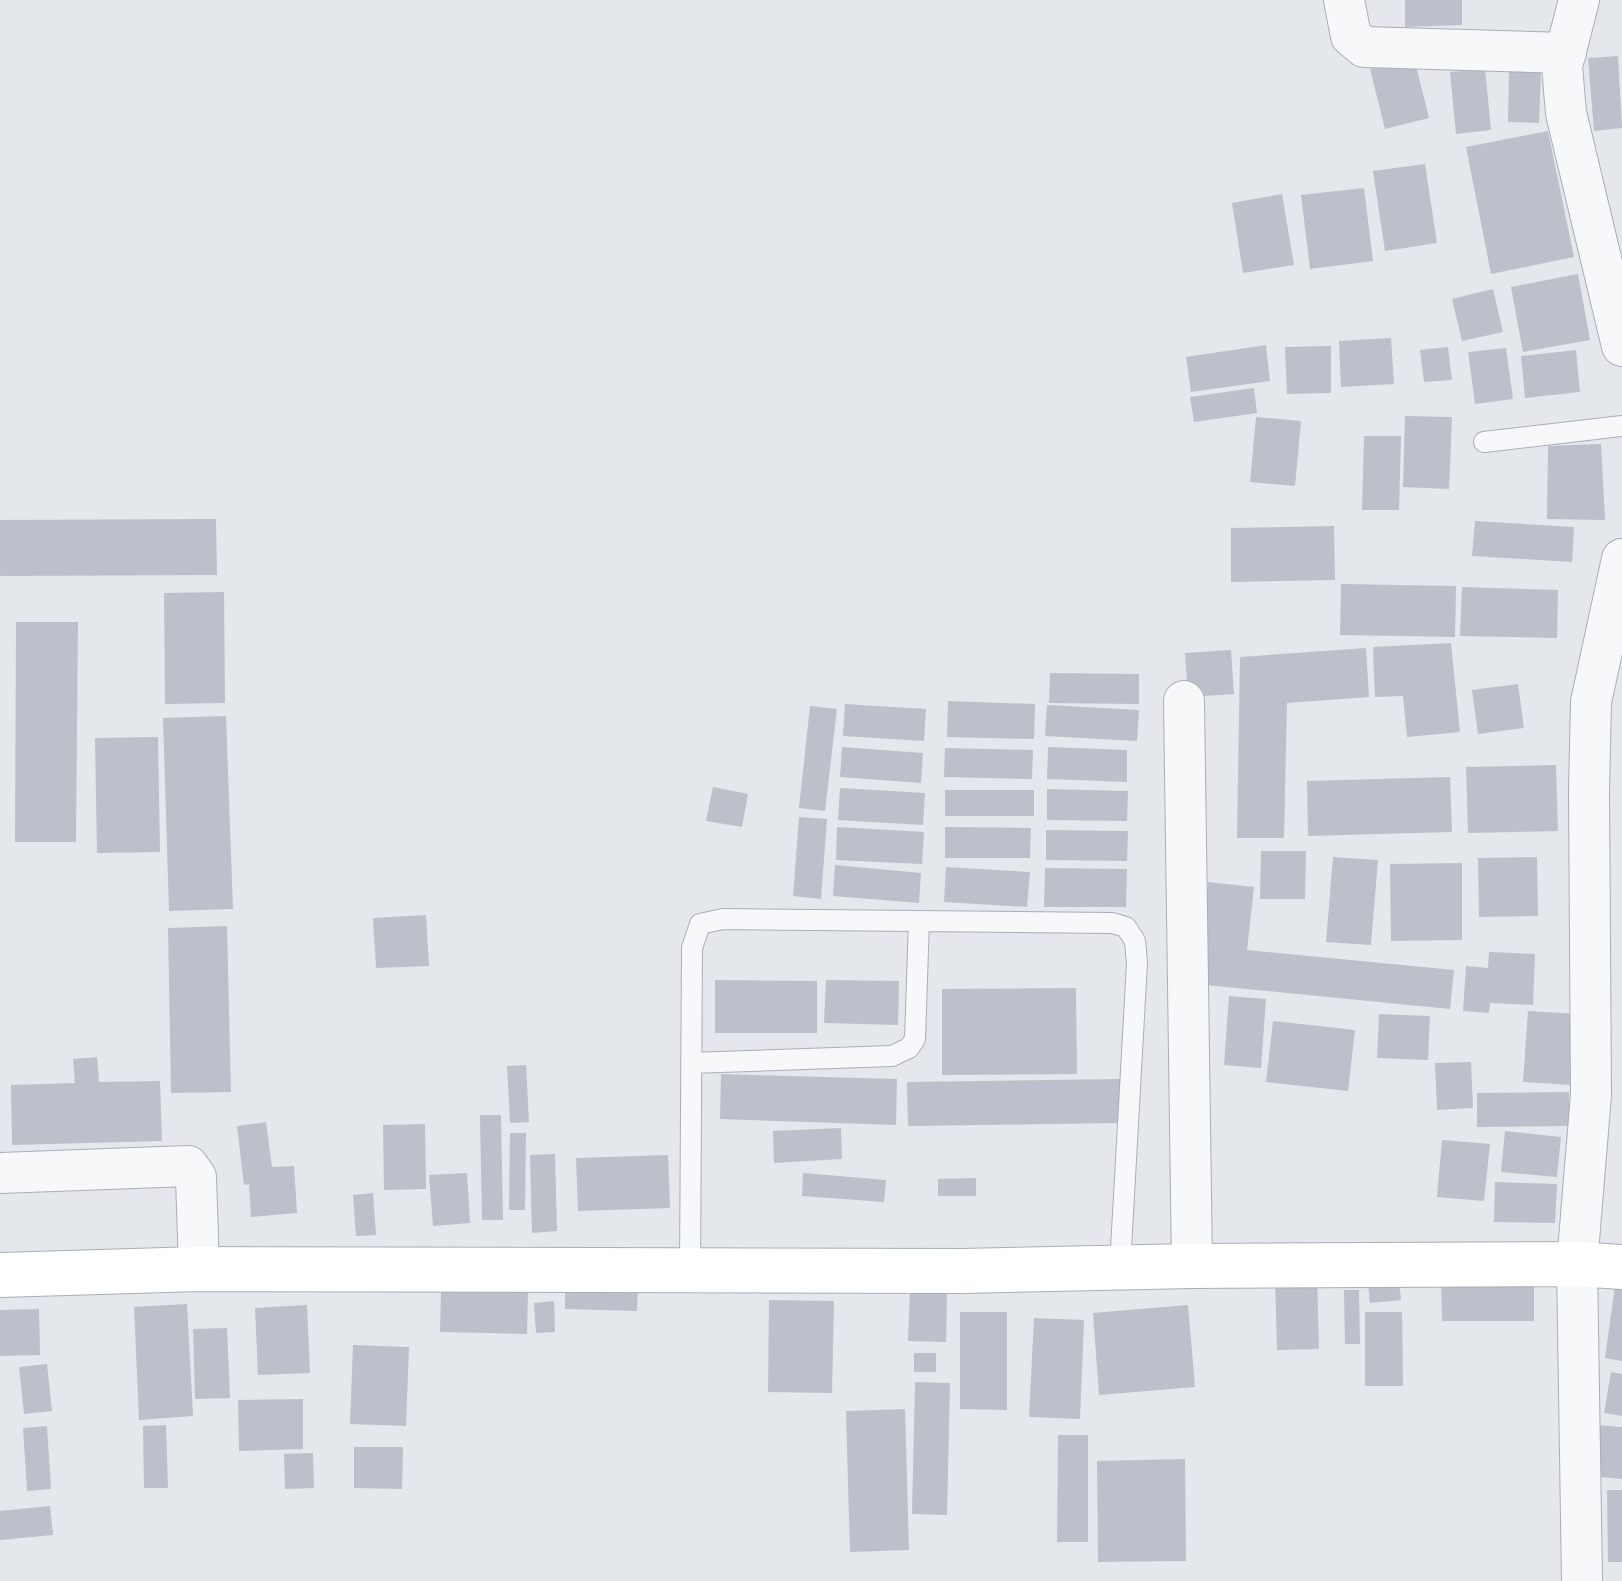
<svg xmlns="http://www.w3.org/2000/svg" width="1622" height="1581" font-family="'Nunito Sans',sans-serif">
  <rect width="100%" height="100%" fill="#e4e7ec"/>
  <!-- building -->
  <path fill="#bbc0ca" d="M 1405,0 L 1462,0 L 1462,25 L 1405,27 Z
    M 1618,56 L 1622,128 L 1594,131 L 1588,58 Z
    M 1414,58 L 1429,118 L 1385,129 L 1370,69 Z
    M 1485,69 L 1491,130 L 1456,134 L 1450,72 Z
    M 1509,70 L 1541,70 L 1539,123 L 1508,122 Z
    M 1548,131 L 1574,257 L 1491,274 L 1466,147 Z
    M 1425,164 L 1437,243 L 1385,251 L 1373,171 Z
    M 1364,188 L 1373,261 L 1310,269 L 1301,195 Z
    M 1282,194 L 1294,265 L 1243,273 L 1232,203 Z
    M 1578,274 L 1590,340 L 1523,352 L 1511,287 Z
    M 1493,289 L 1503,332 L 1462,341 L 1452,299 Z
    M 1391,338 L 1394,384 L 1341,387 L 1339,341 Z
    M 1266,345 L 1270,381 L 1191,392 L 1186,357 Z
    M 1331,346 L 1331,393 L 1287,394 L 1285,347 Z
    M 1448,347 L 1452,380 L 1424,382 L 1420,350 Z
    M 1506,348 L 1513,399 L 1475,404 L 1468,352 Z
    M 1576,350 L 1580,392 L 1525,398 L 1521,356 Z
    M 1254,388 L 1257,413 L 1194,422 L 1190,397 Z
    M 1405,416 L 1452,417 L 1449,489 L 1403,487 Z
    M 1256,417 L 1301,421 L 1295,486 L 1250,482 Z
    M 1364,436 L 1401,436 L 1399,510 L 1362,510 Z
    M 1601,444 L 1605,520 L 1547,519 L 1548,446 Z
    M 216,519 L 217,575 L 0,576 L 0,520 Z
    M 1475,521 L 1574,527 L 1572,562 L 1472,556 Z
    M 1334,526 L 1335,580 L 1231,582 L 1231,528 Z
    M 1341,584 L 1456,586 L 1455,637 L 1340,635 Z
    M 1462,587 L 1558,590 L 1557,638 L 1460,636 Z
    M 224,592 L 225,703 L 165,704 L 164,593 Z
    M 16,622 L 78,622 L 76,842 L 15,842 Z
    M 1451,643 L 1460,732 L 1407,737 L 1403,696 L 1375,697 L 1373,647 Z
    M 1366,648 L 1369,697 L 1287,703 L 1284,838 L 1237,838 L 1240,657 Z
    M 1231,650 L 1234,694 L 1188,697 L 1185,653 Z
    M 1050,673 L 1139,674 L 1139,704 L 1049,703 Z
    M 1518,684 L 1524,728 L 1478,734 L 1472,690 Z
    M 948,701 L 1035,704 L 1034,739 L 947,737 Z
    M 845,704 L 926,709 L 924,741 L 843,736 Z
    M 1047,705 L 1139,710 L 1137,741 L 1045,736 Z
    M 810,706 L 837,709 L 825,811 L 799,808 Z
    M 226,716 L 233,909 L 169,911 L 163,718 Z
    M 158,737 L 160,852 L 97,853 L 95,738 Z
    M 842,747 L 923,753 L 921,783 L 840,777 Z
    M 1048,747 L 1127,750 L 1127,782 L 1047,779 Z
    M 945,748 L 1033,750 L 1032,779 L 944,777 Z
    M 1556,765 L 1558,831 L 1468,833 L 1466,767 Z
    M 1450,777 L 1452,832 L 1308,836 L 1307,781 Z
    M 713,787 L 748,794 L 742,827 L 706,821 Z
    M 840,788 L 925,793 L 923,825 L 838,820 Z
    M 1047,789 L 1128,791 L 1127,821 L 1047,820 Z
    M 945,790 L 1034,790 L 1034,816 L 945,816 Z
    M 799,817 L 827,819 L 821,899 L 793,896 Z
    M 837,827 L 924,832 L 922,864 L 836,860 Z
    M 945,827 L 1031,828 L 1030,858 L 945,858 Z
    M 1046,830 L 1128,831 L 1127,861 L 1046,860 Z
    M 1261,851 L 1306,851 L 1305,899 L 1260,899 Z
    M 1333,857 L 1378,860 L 1371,945 L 1326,942 Z
    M 1537,857 L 1538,916 L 1479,917 L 1478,858 Z
    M 1462,863 L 1462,940 L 1391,941 L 1390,864 Z
    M 835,865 L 921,873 L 919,903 L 833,896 Z
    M 946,867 L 1030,872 L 1027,907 L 944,902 Z
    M 1045,868 L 1127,869 L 1126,907 L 1044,907 Z
    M 1208,882 L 1254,887 L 1247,950 L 1454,970 L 1450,1009 L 1196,984 Z
    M 426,915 L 429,966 L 376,968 L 373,918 Z
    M 227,926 L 231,1092 L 171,1093 L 168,928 Z
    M 1489,952 L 1535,954 L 1533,1005 L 1490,1003 L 1489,1013 L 1463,1011 L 1466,966 L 1488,968 Z
    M 715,980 L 817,981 L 817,1033 L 715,1033 Z
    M 826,980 L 899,981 L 898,1025 L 824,1023 Z
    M 1076,988 L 1077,1074 L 942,1075 L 942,989 Z
    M 1229,996 L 1266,999 L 1261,1068 L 1224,1065 Z
    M 1528,1011 L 1577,1014 L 1572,1085 L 1523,1082 Z
    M 1379,1014 L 1430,1016 L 1428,1060 L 1377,1058 Z
    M 1273,1021 L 1355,1030 L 1348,1091 L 1266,1082 Z
    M 97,1057 L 99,1082 L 160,1081 L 162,1141 L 12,1145 L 11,1085 L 75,1083 L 73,1059 Z
    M 1471,1062 L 1473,1108 L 1437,1110 L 1435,1063 Z
    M 526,1065 L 529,1122 L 510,1123 L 507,1066 Z
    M 721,1074 L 897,1079 L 896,1125 L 720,1119 Z
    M 1120,1079 L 1120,1123 L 908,1126 L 907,1082 Z
    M 1569,1092 L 1569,1126 L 1477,1127 L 1477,1093 Z
    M 480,1115 L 501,1115 L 503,1220 L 482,1220 Z
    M 266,1122 L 272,1167 L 294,1166 L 297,1213 L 251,1217 L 249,1184 L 244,1185 L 237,1126 Z
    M 425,1124 L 426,1189 L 384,1190 L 383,1125 Z
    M 841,1128 L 842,1159 L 774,1163 L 773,1131 Z
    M 1505,1131 L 1561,1137 L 1557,1177 L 1501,1172 Z
    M 510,1133 L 526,1133 L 525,1210 L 509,1210 Z
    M 1442,1140 L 1490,1144 L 1484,1201 L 1437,1197 Z
    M 555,1154 L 557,1231 L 532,1233 L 530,1155 Z
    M 668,1155 L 670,1208 L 578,1211 L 576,1158 Z
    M 467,1173 L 470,1223 L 433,1226 L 429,1175 Z
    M 803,1173 L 886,1180 L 884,1202 L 802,1196 Z
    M 976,1178 L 976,1196 L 938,1196 L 938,1179 Z
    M 1495,1182 L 1557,1184 L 1555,1223 L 1494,1222 Z
    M 373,1193 L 376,1235 L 356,1236 L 353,1195 Z
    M 1617,1271 L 1622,1271 L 1622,1361 L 1605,1358 Z
    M 1317,1274 L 1319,1349 L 1277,1350 L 1275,1275 Z
    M 565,1275 L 638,1277 L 637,1311 L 565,1309 Z
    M 1441,1278 L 1534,1278 L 1534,1321 L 1442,1321 Z
    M 1399,1280 L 1401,1300 L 1370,1303 L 1368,1284 Z
    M 441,1290 L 528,1292 L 527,1334 L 440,1332 Z
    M 910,1290 L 947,1291 L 946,1342 L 908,1341 Z
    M 1344,1290 L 1359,1290 L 1360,1344 L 1345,1344 Z
    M 769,1300 L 834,1301 L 832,1393 L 768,1392 Z
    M 554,1301 L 555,1332 L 536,1333 L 534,1303 Z
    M 187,1304 L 193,1416 L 139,1420 L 134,1307 Z
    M 307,1305 L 310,1373 L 258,1375 L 255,1308 Z
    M 1188,1305 L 1195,1387 L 1099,1395 L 1093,1313 Z
    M 39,1309 L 40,1355 L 0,1356 L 0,1310 Z
    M 960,1312 L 1007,1312 L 1007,1410 L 960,1409 Z
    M 1365,1312 L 1402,1312 L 1403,1386 L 1365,1386 Z
    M 1034,1318 L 1084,1320 L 1080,1419 L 1029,1417 Z
    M 227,1328 L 230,1398 L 195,1399 L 193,1329 Z
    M 353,1345 L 409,1347 L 406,1426 L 350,1424 Z
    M 914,1353 L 936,1353 L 936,1372 L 914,1372 Z
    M 47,1364 L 52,1411 L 24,1414 L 19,1367 Z
    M 1611,1372 L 1622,1374 L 1622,1416 L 1604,1413 Z
    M 915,1382 L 950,1383 L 947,1515 L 912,1514 Z
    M 303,1399 L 303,1449 L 239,1451 L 238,1400 Z
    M 905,1409 L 909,1550 L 850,1552 L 846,1411 Z
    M 166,1425 L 168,1488 L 144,1488 L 143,1426 Z
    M 1595,1425 L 1622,1427 L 1622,1479 L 1591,1476 Z
    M 47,1426 L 51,1489 L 27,1491 L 23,1428 Z
    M 1058,1435 L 1088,1435 L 1088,1542 L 1057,1542 Z
    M 354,1447 L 403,1447 L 402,1489 L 354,1488 Z
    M 313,1453 L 314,1488 L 285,1489 L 284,1454 Z
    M 1185,1459 L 1186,1561 L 1098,1562 L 1097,1461 Z
    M 1607,1490 L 1622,1490 L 1622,1562 L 1608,1562 Z
    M 50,1506 L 53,1535 L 0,1540 L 0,1511 Z"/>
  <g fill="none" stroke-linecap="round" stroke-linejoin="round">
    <defs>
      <path id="service" d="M 1484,442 L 1622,426
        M 691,1063 L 892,1056 L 909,1048 L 915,1039 L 919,921
        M 690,1271 L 692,948 L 700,924 L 723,919 L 1112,923 L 1126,927 L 1135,941 L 1137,963 L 1120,1267"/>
      <path id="minor" d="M 1344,0 L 1351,36 L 1364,47 L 1566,53
        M 1579,0 L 1562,66 L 1566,113 L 1622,346
        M 1184,701 L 1192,1266
        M 0,1173 L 188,1166 L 196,1177 L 199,1269
        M 1582,1581 L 1577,1264 L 1591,1095 L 1589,791 L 1591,702 L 1622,559"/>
      <path id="secondary" d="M 0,1275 L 199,1269 L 961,1271 L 1192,1266 L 1577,1264 L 1622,1267"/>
    </defs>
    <!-- service casing -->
    <use href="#service" stroke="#a9aeb7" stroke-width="22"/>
    <!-- minor casing -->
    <use href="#minor" stroke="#a9aeb7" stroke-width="42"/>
    <!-- secondary casing -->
    <use href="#secondary" stroke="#a9aeb7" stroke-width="46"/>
    <!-- service -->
    <use href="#service" stroke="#f7f8fa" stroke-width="20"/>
    <!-- minor -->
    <use href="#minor" stroke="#f7f8fa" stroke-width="40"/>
    <!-- secondary -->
    <use href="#secondary" stroke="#fff" stroke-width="44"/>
  </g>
</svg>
